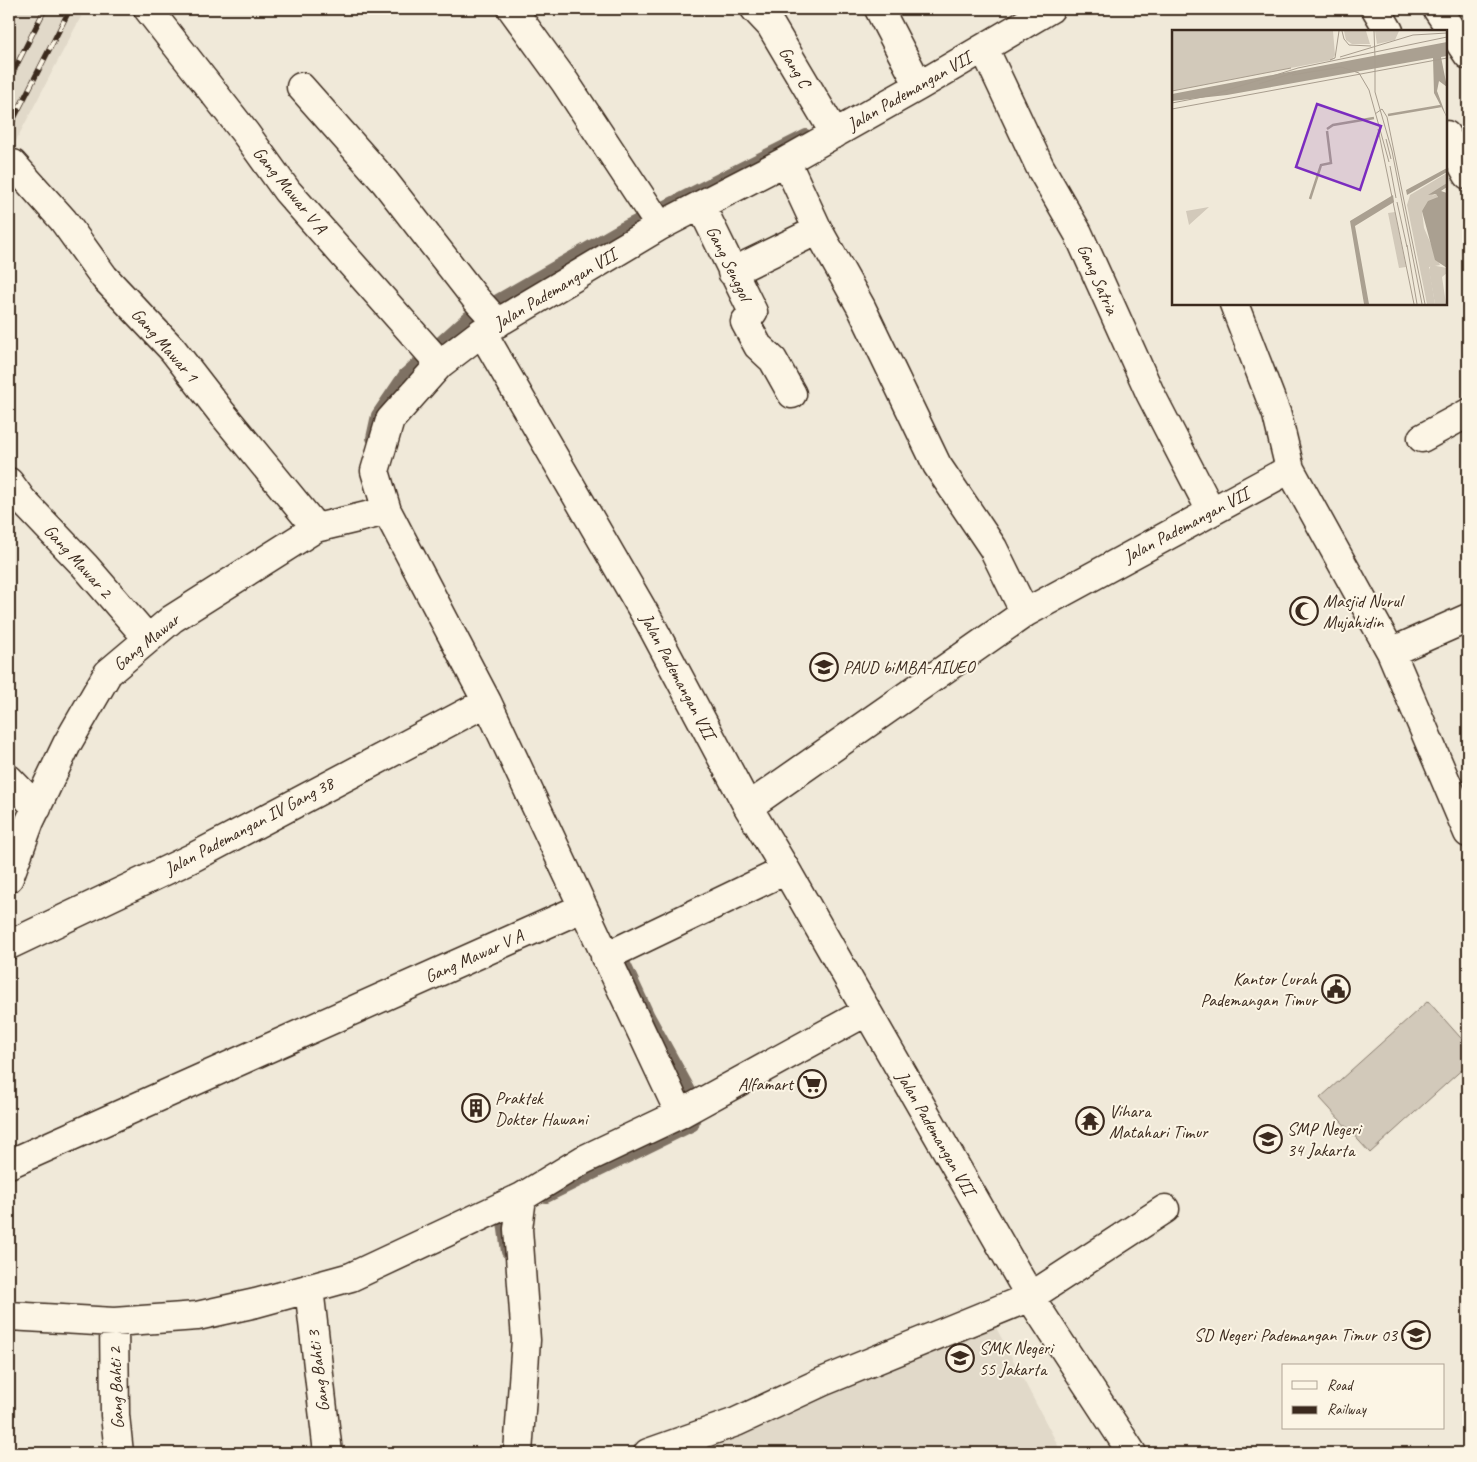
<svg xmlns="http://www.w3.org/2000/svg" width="1477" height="1462" font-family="Caveat,sans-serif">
  <rect width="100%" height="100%" fill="#f0e9d9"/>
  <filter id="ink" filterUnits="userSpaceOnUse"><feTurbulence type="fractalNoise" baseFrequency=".02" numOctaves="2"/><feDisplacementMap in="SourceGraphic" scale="10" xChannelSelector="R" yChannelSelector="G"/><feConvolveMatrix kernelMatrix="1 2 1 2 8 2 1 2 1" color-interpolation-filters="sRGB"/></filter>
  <g filter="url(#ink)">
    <!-- built -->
    <path fill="#e1d9c9" d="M 13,9 L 85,9 L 9,154 L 9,16 Z
      M 993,1322 L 1062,1453 L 681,1453 Z"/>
    <!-- grass -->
    <path fill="#d2c9ba" stroke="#867a6c" d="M 1428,1001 L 1468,1046 L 1468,1064 L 1370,1153 L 1320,1098 Z"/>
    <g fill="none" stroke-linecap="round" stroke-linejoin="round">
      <!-- stream -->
      <path stroke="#7e7163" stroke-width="12" d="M 372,438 L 377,415 L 404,375 L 468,317 L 624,227 L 806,135
        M 546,1197 L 693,1125 L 696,1112 L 693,1096 L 649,1016 L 618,949
        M 507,1252 L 503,1222 L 518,1213"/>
      <defs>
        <path id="minor" d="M 148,9 L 246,134 L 287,191 L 440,364
          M 512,9 L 565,82 L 660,226
          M 755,9 L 771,26 L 835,134
          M 879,9 L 919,86
          M 984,48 L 1040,167 L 1078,233 L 1150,393 L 1211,511
          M 301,87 L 385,182 L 476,299 L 498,323
          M 13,164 L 63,220 L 104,277 L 173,350 L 221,412 L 316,528
          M 701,206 L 753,312 L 745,322 L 758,346 L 773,360 L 792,394
          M 818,230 L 861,307 L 937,465 L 993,548 L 1025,613
          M 732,272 L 818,230 L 786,161
          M 1234,304 L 1277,415 L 1290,469 L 1391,652 L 1468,833
          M 482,332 L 649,621 L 748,807 L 786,870 L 1034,1303 L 1132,1453
          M 1422,438 L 1468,413
          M 9,482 L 22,500 L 85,566 L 148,639
          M 1391,652 L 1468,618
          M 9,779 L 37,808
          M 748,807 L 1025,613 L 1290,469
          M 9,878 L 30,821 L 67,744 L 108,673 L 172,619 L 316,528 L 387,511
          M 9,945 L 192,858 L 487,702
          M 605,957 L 786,870
          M 680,1114 L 487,702 L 387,511 L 375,471 L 390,420 L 440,364 L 482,332 L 660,226 L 786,161 L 919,86 L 1050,9
          M 9,1164 L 582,908
          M 309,1288 L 328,1453
          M 9,1316 L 114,1322 L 197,1316 L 256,1303 L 351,1277 L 522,1197 L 583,1160 L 680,1114 L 866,1012
          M 114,1322 L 115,1415 L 119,1453
          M 518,1453 L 526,1340 L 518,1229 L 522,1197
          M 648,1453 L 736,1422 L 822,1382 L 1030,1297 L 1165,1209"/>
        <path id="major" d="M 1376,9 L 1389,31
          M 1446,135 L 1468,175"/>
        <path id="highway" d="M 1437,9 L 1468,55"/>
      </defs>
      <!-- minor casing -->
      <use href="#minor" stroke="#3b2a1e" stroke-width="31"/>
      <!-- major casing -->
      <use href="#major" stroke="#3b2a1e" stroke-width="31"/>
      <!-- highway casing -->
      <use href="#highway" stroke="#3b2a1e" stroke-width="31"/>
      <!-- minor -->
      <use href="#minor" stroke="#fcf5e5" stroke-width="28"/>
      <!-- major -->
      <use href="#major" stroke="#fcf5e5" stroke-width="28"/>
      <!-- highway -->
      <use href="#highway" stroke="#fcf5e5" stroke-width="28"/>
      <defs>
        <path id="rail" d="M 9,80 L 45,9
          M 9,128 L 70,9"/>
      </defs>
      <!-- rail casing -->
      <use href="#rail" stroke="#3b2a1e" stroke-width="5.5"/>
      <!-- rail -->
      <use href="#rail" stroke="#fcf5e5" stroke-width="4" stroke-dasharray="11" stroke-linecap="butt"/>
    </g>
  </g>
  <!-- icons -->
  <defs>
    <symbol id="mosque-ring" viewBox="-11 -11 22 22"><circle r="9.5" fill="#fcf5e5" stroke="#3b2a1e" stroke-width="1.5"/><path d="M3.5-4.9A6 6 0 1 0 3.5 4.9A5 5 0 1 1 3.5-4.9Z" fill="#3b2a1e"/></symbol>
    <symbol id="school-ring" viewBox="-11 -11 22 22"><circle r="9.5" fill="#fcf5e5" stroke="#3b2a1e" stroke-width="1.5"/><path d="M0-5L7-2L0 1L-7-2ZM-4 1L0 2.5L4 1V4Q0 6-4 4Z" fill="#3b2a1e"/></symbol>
    <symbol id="civic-ring" viewBox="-11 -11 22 22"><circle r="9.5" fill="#fcf5e5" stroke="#3b2a1e" stroke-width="1.5"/><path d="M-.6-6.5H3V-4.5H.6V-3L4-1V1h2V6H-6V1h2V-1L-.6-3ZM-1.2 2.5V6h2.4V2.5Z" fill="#3b2a1e"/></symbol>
    <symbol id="supermarket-ring" viewBox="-11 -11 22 22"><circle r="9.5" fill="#fcf5e5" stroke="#3b2a1e" stroke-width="1.5"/><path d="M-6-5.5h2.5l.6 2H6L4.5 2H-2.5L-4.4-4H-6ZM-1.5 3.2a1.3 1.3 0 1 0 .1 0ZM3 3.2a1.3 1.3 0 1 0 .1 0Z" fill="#3b2a1e"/></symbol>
    <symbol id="building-ring" viewBox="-11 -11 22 22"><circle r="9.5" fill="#fcf5e5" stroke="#3b2a1e" stroke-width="1.5"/><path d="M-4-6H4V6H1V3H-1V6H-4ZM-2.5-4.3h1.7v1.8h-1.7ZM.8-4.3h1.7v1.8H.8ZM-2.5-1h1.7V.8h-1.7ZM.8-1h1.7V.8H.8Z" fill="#3b2a1e"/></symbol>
    <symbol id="temple-ring" viewBox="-11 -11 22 22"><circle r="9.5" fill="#fcf5e5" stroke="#3b2a1e" stroke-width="1.5"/><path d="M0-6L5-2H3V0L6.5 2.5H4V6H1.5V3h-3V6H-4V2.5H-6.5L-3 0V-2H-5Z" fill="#3b2a1e"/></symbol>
  </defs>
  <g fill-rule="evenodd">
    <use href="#mosque-ring" x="1288" y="595" width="32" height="32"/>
    <use href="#school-ring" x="808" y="651" width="32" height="32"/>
    <use href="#civic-ring" x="1320" y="973" width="32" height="32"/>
    <use href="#supermarket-ring" x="796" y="1068" width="32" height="32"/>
    <use href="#building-ring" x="460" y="1092" width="32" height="32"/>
    <use href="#temple-ring" x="1074" y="1105" width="32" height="32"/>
    <use href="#school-ring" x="1252" y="1123" width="32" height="32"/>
    <use href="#school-ring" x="1400" y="1319" width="32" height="32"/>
    <use href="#school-ring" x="944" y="1342" width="32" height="32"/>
  </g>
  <g text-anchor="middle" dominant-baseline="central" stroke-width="4" stroke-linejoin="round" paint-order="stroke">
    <!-- street labels -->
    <g font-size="18" fill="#3b2a1e" stroke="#fcf5e5">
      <text transform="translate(795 67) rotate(59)">Gang C</text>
      <text transform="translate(909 91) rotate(-30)">Jalan Pademangan VII</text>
      <text transform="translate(290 190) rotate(51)">Gang Mawar V A</text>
      <text transform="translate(729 263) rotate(64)">Gang Senggol</text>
      <text transform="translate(1098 279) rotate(66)">Gang Satria</text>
      <text transform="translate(555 289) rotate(-31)">Jalan Pademangan VII</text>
      <text transform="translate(165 345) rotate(49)">Gang Mawar 1</text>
      <text transform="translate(1186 525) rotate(-28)">Jalan Pademangan VII</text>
      <text transform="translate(78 561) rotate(48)">Gang Mawar 2</text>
      <text transform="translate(146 642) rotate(-39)">Gang Mawar</text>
      <text transform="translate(678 676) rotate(62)">Jalan Pademangan VII</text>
      <text transform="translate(249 826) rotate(-28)">Jalan Pademangan IV Gang 38</text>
      <text transform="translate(474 956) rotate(-24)">Gang Mawar V A</text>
      <text transform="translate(936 1133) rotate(60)">Jalan Pademangan VII</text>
      <text transform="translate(318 1371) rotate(-97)">Gang Bahti 3</text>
      <text transform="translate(116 1388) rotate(-92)">Gang Bahti 2</text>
    </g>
    <!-- poi labels -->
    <g font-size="18" fill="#3b2a1e" stroke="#fcf5e5" text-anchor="start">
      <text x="1323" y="601">Masjid Nurul<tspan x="1323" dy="21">Mujahidin</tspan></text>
      <text x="843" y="667">PAUD biMBA-AIUEO</text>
      <text x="1317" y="979" text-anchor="end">Kantor Lurah<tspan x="1317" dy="21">Pademangan Timur</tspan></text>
      <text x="793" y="1084" text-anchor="end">Alfamart</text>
      <text x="495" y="1098">Praktek<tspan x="495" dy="21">Dokter Hawani</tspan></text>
      <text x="1109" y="1111">Vihara<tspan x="1109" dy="21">Matahari Timur</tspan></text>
      <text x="1287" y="1129">SMP Negeri<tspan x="1287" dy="21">34 Jakarta</tspan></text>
      <text x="1397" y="1335" text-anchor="end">SD Negeri Pademangan Timur 03</text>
      <text x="979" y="1348">SMK Negeri<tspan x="979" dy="21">55 Jakarta</tspan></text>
    </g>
  </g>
  <!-- overview -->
  <g transform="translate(1172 30)">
    <rect width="275" height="275" fill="#f0e9d9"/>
    <path d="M 172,1 L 194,1 L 198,14 L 180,14 L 174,10 ZM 203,1 L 227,1 L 223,10 L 205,14 ZM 223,182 L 234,237 L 227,238 L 216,183 ZM 259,235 L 275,238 L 275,243 L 270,247 L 274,274 L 263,274 L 257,240 Z" fill="#d2c9ba"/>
    <path d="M 275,143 L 275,153 L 260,166 L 264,164 L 266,167 L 250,181 L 252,198 L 268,235 L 257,237 L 263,274 L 255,274 L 235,175 L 238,165 Z" fill="#d2c9ba"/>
    <path d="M 0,1 L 161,1 L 163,25 L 160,30 L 0,61 ZM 37,177 L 17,195 L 14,181 Z" fill="#d2c9ba"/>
    <path d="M 275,12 L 275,26 L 269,27 L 275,57 L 267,51 L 265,61 L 275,88 L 262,63 L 261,28 L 55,65 L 0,71 L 0,64 ZM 275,138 L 275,142 L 235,165 L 234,160 ZM 275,153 L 275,157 L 269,161 L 275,163 L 275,238 L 263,230 L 250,181 L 256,171 L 266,167 L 264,164 L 256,165 ZM 221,165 L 222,172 L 183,196 L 197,274 L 192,274 L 178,191 Z" fill="#aaa091"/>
    <path fill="none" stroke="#aaa091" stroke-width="2.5" d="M 216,85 L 269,76M 155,99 L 161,95 L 202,88M 138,169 L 149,135 L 159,133 L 155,101"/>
    <path fill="none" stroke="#a89d8e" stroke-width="1" d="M 170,1 L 172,9 L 177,15 L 199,16M 202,1 L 203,28M 203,26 L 203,62 L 220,121 L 250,274M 168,27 L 241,5 L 275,3M 158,30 L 163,28 L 167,1M 120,45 L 169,37 L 187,43 L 197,60 L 217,132M 87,54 L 124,42M 0,61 L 119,38M 0,73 L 36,66 L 126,38 L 275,7M 0,79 L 275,28M 203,84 L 210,79 L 215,87 L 253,274M 206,99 L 242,274M 214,109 L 219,129M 218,136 L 224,168M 225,172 L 235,217M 235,215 L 245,274"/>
    <path fill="#7b2cbf" fill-opacity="0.15" stroke="#7b2cbf" stroke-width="2.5" d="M 145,74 L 209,96 L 188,160 L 124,137 Z"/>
    <rect width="275" height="275" fill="none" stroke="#3b2a1e" stroke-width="2.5"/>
  </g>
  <!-- margin -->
  <rect width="1477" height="1462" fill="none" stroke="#fcf5e5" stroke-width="30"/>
  <rect x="15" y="15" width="1447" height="1432" fill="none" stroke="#3b2a1e" stroke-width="2" filter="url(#ink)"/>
  <!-- legend -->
  <rect x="1282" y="1364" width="162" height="65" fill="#fcf5e5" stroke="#afa495"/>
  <rect x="1292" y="1381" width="25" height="8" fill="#fcf5e5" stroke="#afa495"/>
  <text x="1327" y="1390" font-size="15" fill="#3b2a1e">Road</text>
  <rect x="1292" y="1406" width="25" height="8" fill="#3b2a1e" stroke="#afa495"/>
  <text x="1327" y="1414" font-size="15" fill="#3b2a1e">Railway</text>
</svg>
